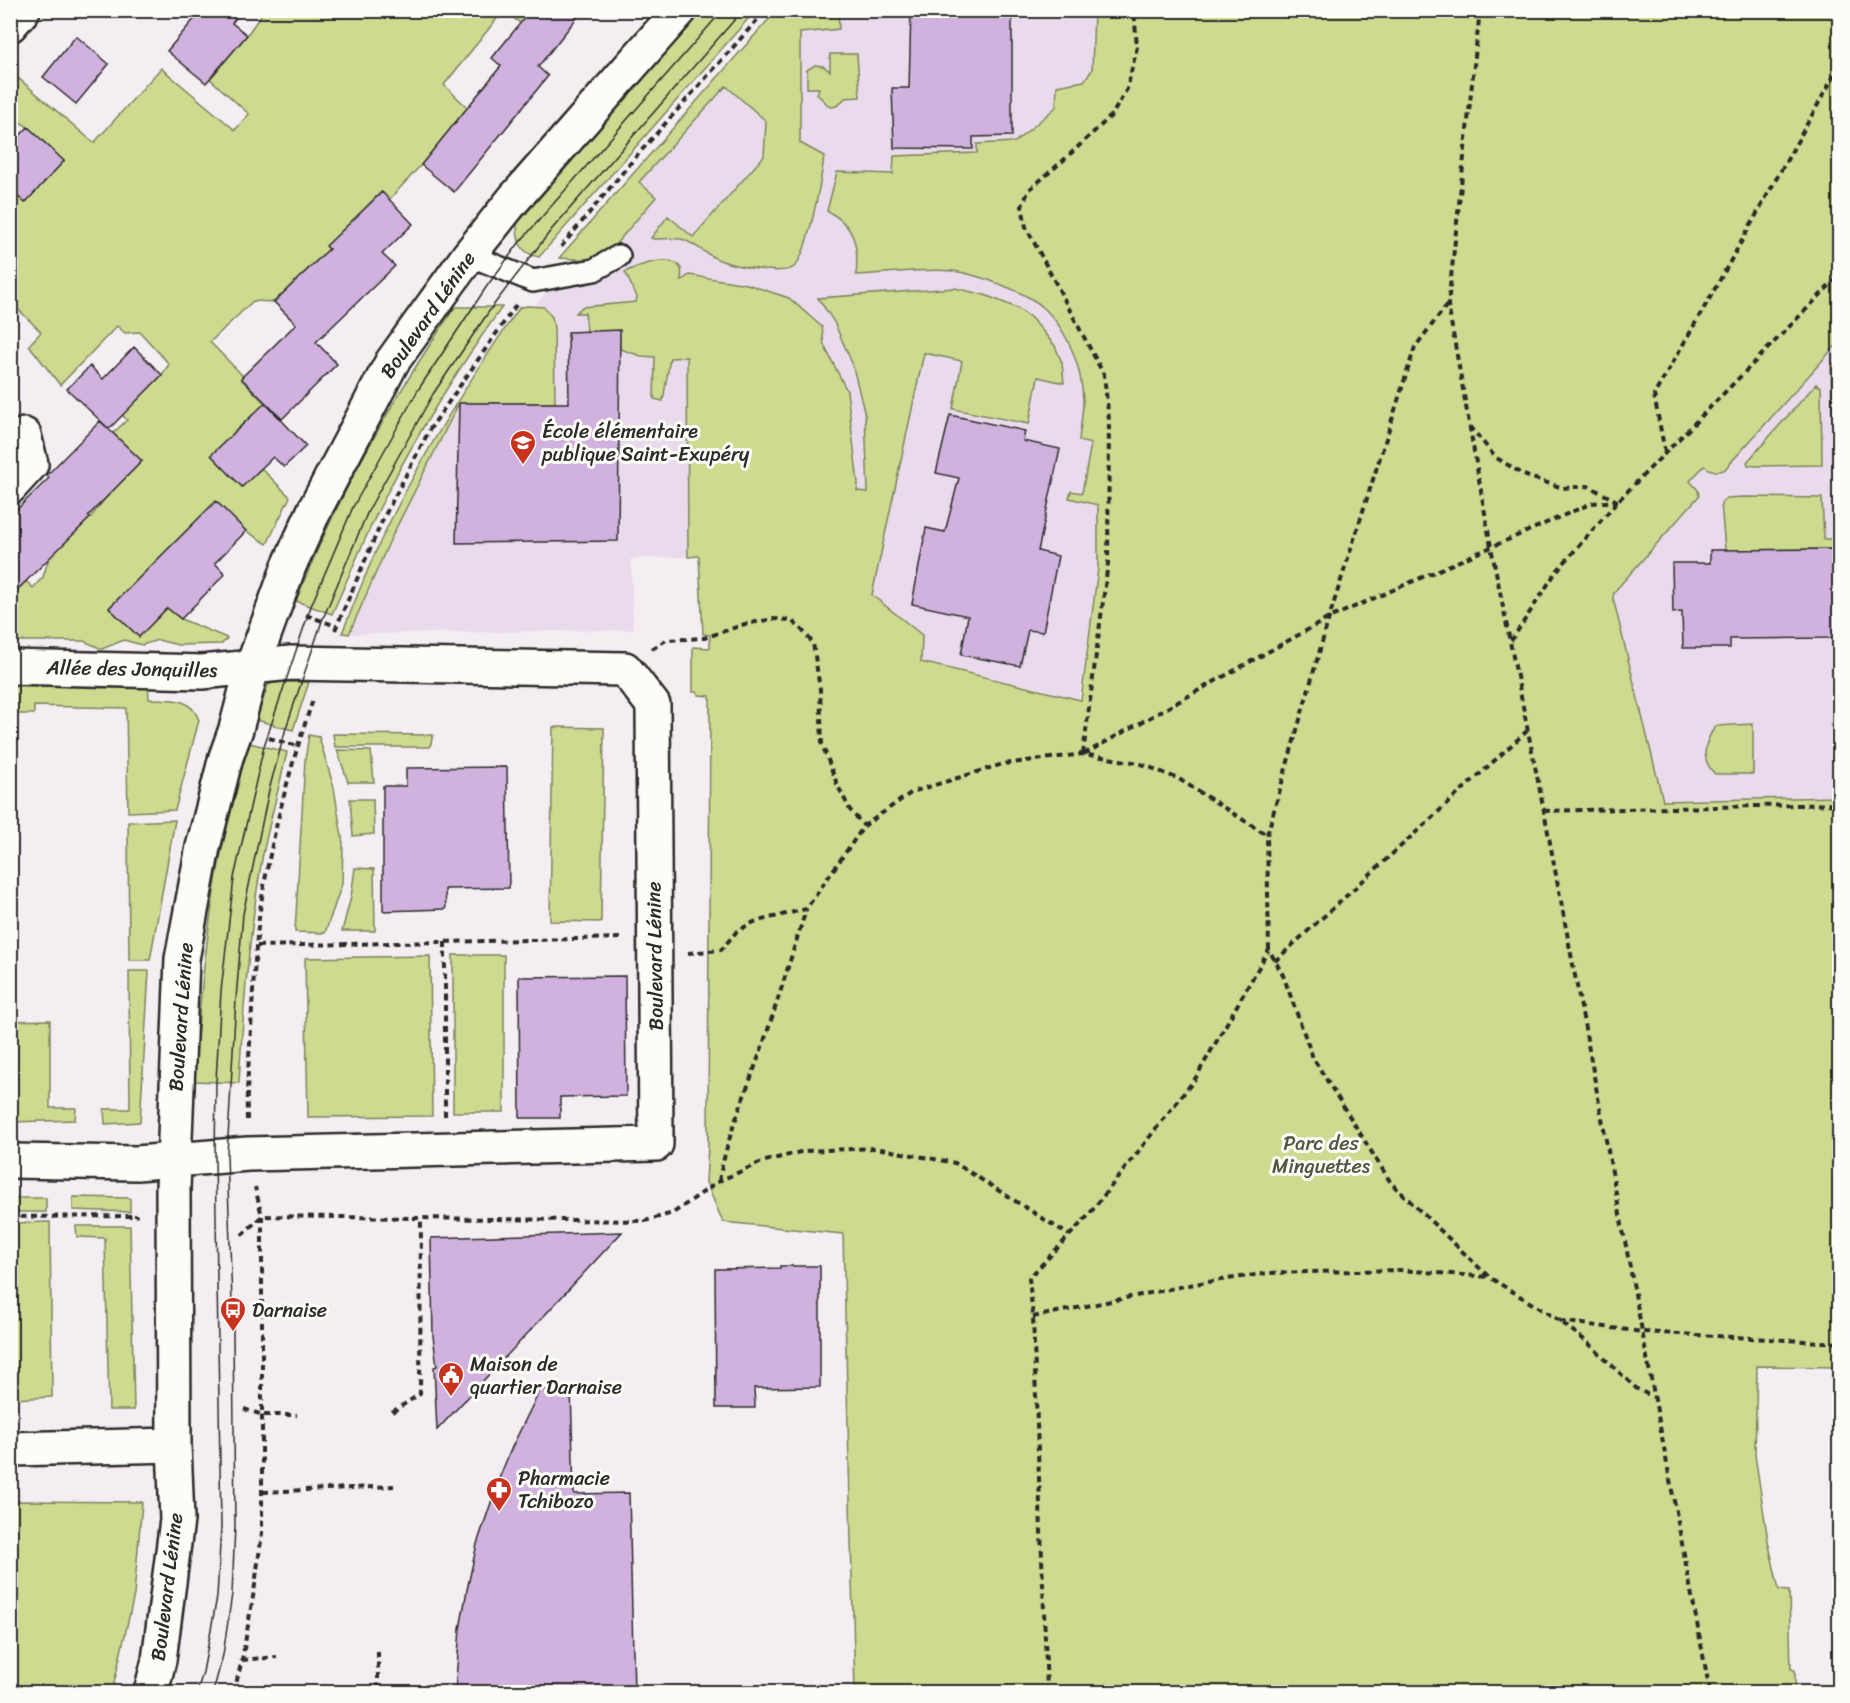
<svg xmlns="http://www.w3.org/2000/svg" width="1850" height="1703" font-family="Sriracha,sans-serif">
  <rect width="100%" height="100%" fill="#f4edf2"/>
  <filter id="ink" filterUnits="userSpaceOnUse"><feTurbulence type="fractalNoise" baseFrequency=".0167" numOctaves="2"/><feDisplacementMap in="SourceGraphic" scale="12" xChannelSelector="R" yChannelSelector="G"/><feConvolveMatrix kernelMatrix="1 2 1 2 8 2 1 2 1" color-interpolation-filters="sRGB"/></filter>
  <g filter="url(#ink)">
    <!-- built -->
    <path fill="#eadbec" d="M 783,11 L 1123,11 L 1127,29 L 1017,191 L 1014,209 L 1099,396 L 1098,568 L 1079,698 L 921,662 L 699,556 L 631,559 L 633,630 L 349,634 L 391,538 L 459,403 L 528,306 L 535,306 L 573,259 L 567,259 Z
      M 1839,323 L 1839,797 L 1663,801 L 1598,584 L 1686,485 Z"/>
    <!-- green -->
    <path fill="#ccdb8f" stroke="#7c835d" stroke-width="1.5" d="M 257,11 L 503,11 L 444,85 L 468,108 L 421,165 L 389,200 L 381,192 L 327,246 L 346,266 L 316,261 L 274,302 L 253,301 L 210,342 L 243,376 L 241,379 L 283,422 L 271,434 L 253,414 L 211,455 L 242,486 L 261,468 L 290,497 L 267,544 L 246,531 L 216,502 L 109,608 L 139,637 L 167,608 L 181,619 L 227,638 L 222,644 L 178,645 L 158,640 L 142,645 L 124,640 L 102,649 L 84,641 L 11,641 L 11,597 L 26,581 L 33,588 L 43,577 L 49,558 L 90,518 L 104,500 L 142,461 L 113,433 L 127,420 L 122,415 L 162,375 L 169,364 L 140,332 L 125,333 L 117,326 L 60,385 L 29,345 L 41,332 L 12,303 L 11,304 L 11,245 L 14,241 L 11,237 L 10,189 L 25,202 L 64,161 L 28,127 L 11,116 L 11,72 L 94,143 L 161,68 L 235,130 L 249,114 L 210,79 L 247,35 L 261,15 Z
      M 505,11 L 527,11 L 557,32 L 546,44 Z
      M 703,11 L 755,11 L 539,257 C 520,253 517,242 517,224 Z
      M 776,11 L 838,11 L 839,29 L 800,33 L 800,143 L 824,156 C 822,176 808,255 794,267 C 783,276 736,266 722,261 C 709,257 692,241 681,239 C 673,238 663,239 654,239 L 651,238 L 668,216 L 693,237 L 764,156 L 766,121 L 726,86 L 639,182 L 656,197 L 610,251 L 592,260 L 559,258 Z
      M 1094,11 L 1839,11 L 1839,342 L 1724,470 C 1716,472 1711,471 1704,466 L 1690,481 L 1698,490 L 1699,496 L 1614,592 L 1613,598 L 1663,801 L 1839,797 L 1839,1367 L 1757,1366 L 1755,1455 L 1768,1541 L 1779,1590 L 1789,1591 L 1791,1669 L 1795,1670 L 1795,1692 L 855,1692 L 843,1234 L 723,1222 L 706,1182 L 708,1145 L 710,696 L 699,695 L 697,692 L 693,692 L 693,647 L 710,648 L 710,635 L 703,634 L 699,556 L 688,557 L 687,357 L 670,358 L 663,401 L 654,399 L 655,357 L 641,356 L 620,349 L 620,331 L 587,332 L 585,313 L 576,313 L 582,307 L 636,302 L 637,297 L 625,272 C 637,266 671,253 680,267 C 683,270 681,276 681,281 L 689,275 L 747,284 L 789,298 L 822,327 L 824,345 L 847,391 L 858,483 L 857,491 L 868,492 L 865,415 L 852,363 L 834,322 L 818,298 L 955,288 L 985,295 L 1017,308 L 1030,317 L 1041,329 L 1055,346 L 1062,363 L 1064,383 L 1038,377 L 1029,424 L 953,409 L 962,361 L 924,353 L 872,595 L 922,635 L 921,662 L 1081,700 L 1098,568 L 1098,505 L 1069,498 L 1071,491 L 1082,493 L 1091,444 L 1079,441 C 1080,428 1083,414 1083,400 C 1082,368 1068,331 1045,309 C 1028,292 976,274 953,271 C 925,268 885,274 856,275 C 859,247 855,225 827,211 L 837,172 L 893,174 L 894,156 L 977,153 L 977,144 L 1015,142 L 1056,107 L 1057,86 L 1084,81 L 1092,70 Z
      M 830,54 L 857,54 L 860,97 L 845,98 C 840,104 838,107 830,107 L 817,94 L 819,88 L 807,88 L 807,70 L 815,65 L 823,66 L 830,71 Z
      M 528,306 L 544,307 L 552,317 L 554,328 L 555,403 L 459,403 L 391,538 L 349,634 L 342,633 C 355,602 367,570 381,540 C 420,458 468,381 520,307 Z
      M 455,307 L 502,307 C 460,366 420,428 387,493 C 367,532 350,574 332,614 L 296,601 C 337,497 392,399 455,307 Z
      M 1839,359 L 1839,467 L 1834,467 L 1831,366 Z
      M 1816,384 L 1821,387 L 1822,465 L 1756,466 L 1748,465 L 1747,462 Z
      M 1744,497 L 1822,498 L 1824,539 L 1839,539 L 1839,549 L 1725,550 L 1721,503 L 1726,498 Z
      M 276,682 L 309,682 L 293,730 L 256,720 L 268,685 Z
      M 148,684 L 149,699 C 171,700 190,696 199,720 L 175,810 L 128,812 L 126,708 L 34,706 L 34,714 L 11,714 L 10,685 Z
      M 1753,724 L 1753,774 L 1715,774 C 1700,760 1704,741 1716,726 Z
      M 553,727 L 604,728 L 601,922 L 550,921 Z
      M 333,734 L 433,735 L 430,747 L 335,747 Z
      M 309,735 L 319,737 L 334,788 L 343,843 L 342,884 L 325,933 L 295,932 L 305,760 Z
      M 249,743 L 287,752 C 279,788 269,823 262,859 C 249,933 243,1008 239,1083 L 194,1081 C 199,1005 206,929 221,854 C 229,817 239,780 249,743 Z
      M 337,750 L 371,751 L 374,782 L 348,782 Z
      M 350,799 L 373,799 L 374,834 L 353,836 Z
      M 175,820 L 150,960 L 129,960 L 128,822 Z
      M 355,868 L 374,869 L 375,931 L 342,931 L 351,897 Z
      M 453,955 L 504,955 L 504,1112 L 453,1112 Z
      M 430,956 L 432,1116 L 308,1117 L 305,958 Z
      M 129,971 L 149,971 L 140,1122 L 105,1124 L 104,1109 L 130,1109 Z
      M 50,1020 L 50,1108 L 76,1108 L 75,1120 L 11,1122 L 11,1021 Z
      M 73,1197 L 130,1198 L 130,1212 L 73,1210 Z
      M 10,1198 L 46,1198 L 46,1212 L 11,1212 Z
      M 50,1222 L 52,1397 L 11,1399 L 11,1223 Z
      M 76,1226 L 130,1226 L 134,1410 L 109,1410 L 105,1238 L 77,1237 Z
      M 11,1501 L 142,1502 L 134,1595 L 112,1692 L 11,1692 Z"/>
    <!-- building -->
    <path fill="#d1b2de" stroke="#2b2b2b" stroke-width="1.5" d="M 202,10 L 242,10 L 232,23 L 247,35 L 206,83 L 167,51 Z
      M 531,10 L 583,10 L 538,67 L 548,76 L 454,192 L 421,165 L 501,66 L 492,58 Z
      M 911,10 L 1012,10 L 1012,136 L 973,137 L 973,149 L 894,148 L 892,88 L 909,88 Z
      M 76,36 L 109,64 L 76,104 L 43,77 Z
      M 28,127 L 64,161 L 25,203 L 10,189 L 10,146 Z
      M 382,192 L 413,224 L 382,254 L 395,266 L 316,342 L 337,364 L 282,419 L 241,378 L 296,324 L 274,302 L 329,249 L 326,246 Z
      M 620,330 L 618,541 L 456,543 L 459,403 L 569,403 L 568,332 Z
      M 134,347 L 162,375 L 109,429 L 67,389 L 90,366 L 103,379 Z
      M 265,403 L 306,446 L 284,467 L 273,457 L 242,487 L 211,455 Z
      M 950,415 L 1025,431 L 1023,441 L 1060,449 L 1038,551 L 1058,556 L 1043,632 L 1028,630 L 1020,666 L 961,655 L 968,616 L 912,604 L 926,528 L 945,532 L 959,478 L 936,473 Z
      M 100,421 L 142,461 L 88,516 L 90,518 L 10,597 L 10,516 L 49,478 L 47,475 Z
      M 216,501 L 246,531 L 215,563 L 225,574 L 181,619 L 167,608 L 139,637 L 109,608 Z
      M 1839,549 L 1839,638 L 1730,639 L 1730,648 L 1683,648 L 1682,612 L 1673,613 L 1672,563 L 1710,563 L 1710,550 Z
      M 507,767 L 509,888 L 445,889 L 446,909 L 383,911 L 383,786 L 406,786 L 406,768 Z
      M 625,976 L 626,1096 L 560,1097 L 560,1118 L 520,1118 L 519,977 Z
      M 622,1232 L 543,1317 L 437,1430 L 434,1367 L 437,1366 L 433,1336 L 431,1238 Z
      M 780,1266 L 820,1266 L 820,1387 L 754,1388 L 755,1408 L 716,1408 L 715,1269 L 780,1268 Z
      M 540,1390 L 571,1390 L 574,1494 L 629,1493 L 634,1692 L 455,1692 L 460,1629 L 467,1590 L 477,1544 L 500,1476 L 512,1447 Z"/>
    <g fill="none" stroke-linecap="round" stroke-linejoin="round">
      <defs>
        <path id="lane" d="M 469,255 L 533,281 L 594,270 L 619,256"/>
        <path id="street" d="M 10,25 L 23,10
          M 10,487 L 31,464 L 24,435
          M 10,667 L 202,672 L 291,663 L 625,669 L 653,705 L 656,1144 L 248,1154 L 137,1163 L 10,1161
          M 10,1449 L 174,1445
          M 151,1692 L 159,1660 L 177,1520 L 174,1445 L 173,1189 L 182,959 L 203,847 L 226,757 L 236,729 L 252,668 L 289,566 L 315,509 L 392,362 L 469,255 L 513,200 L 680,10"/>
      </defs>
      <!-- lane casing -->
      <use href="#lane" stroke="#2b2b2b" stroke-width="26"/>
      <!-- street casing -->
      <use href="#street" stroke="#2b2b2b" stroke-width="38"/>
      <!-- path -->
      <path stroke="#2b2b2b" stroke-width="4" stroke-dasharray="6 4.5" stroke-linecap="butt" d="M 1480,10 L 1448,305 L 1491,547 L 1544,811 L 1710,1692
        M 561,247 L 633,160 L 766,10
        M 1447,305 L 1415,347 L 1329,618 L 1267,835 L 1269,950 L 1283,975 L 1313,1058 L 1391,1183 L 1489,1277 L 1560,1321 L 1587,1342 L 1637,1389 L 1653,1397
        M 1470,426 L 1495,457 L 1526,476 L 1563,488 L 1588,486 L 1617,501
        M 1665,452 L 1654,395 L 1712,294 L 1840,65
        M 306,615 L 336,626
        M 335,630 L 383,519 L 430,429 L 516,305
        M 1511,641 L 1556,572 L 1618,501 L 1840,275
        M 652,649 L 666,640 L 704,638 L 745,624 L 773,619 L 791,620 L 802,630 L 813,643 L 820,689 L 822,744 L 837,784 L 850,810 L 864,826
        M 269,738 L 297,746
        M 1083,754 L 1108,563 L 1109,420 L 1104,375 L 1026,227 L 1022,206 L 1029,190 L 1066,158 L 1112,115 L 1127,89 L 1137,47 L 1134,10
        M 1084,754 L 1329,618 L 1592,503 L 1618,501
        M 1544,811 L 1840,804
        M 445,942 L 445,1116
        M 257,946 L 622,938
        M 688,953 L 721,950 L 737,931 L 754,922 L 806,909 L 864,826 L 912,792 L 1003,764 L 1083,754 L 1139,763 L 1179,779 L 1267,835
        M 1275,961 L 1528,730
        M 247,1120 C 246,1090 249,1059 251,1029 C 253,989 255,949 260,910 C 271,838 290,766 314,697
        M 719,1181 C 727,1136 746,1093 761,1050 C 777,1004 791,957 806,910
        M 10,1217 L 136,1216 L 136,1214
        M 242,1235 L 262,1216 L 645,1221 L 673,1213 L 719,1181 L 762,1162 L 804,1151 L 876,1148 L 955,1163 L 1069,1235
        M 1033,1317 L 1194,1284 L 1268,1273 L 1400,1270 L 1489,1277
        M 1560,1321 L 1643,1332 L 1840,1343
        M 244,1409 L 263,1415 L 297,1415
        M 392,1412 L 420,1394 L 421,1218
        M 263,1492 L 394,1486
        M 378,1652 L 378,1692
        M 242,1660 L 277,1657
        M 234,1692 L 242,1660 L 255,1585 L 262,1533 L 262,1216 L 255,1187
        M 1047,1692 L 1033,1317 L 1029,1278 L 1087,1217 L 1195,1079 L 1268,951"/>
      <!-- lane -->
      <use href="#lane" stroke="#fdfcf7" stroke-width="21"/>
      <!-- street -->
      <use href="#street" stroke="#fdfcf7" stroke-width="33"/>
      <!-- tram -->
      <path stroke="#2b2b2b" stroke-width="1.5" d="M 197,1692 L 203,1672 L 217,1597 L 221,1527 L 215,1156 L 216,1081 L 221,991 L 234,878 L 264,746 L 311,606 L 353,507 L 418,390 L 487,286 L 519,243 L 723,10
        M 213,1692 L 223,1655 L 232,1594 L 235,1526 L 233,1333 L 227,1155 L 236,999 L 243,914 L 269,790 L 286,728 L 322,621 L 368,511 L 433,394 L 492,307 L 552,229 L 743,10"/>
    </g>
  </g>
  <!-- icons -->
  <defs>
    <symbol id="school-pin" viewBox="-11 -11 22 30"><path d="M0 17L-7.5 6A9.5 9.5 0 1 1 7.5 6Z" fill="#c8321e" stroke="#fdfcf7"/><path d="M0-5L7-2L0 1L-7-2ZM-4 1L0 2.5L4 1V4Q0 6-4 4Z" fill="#fff"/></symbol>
    <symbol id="bus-pin" viewBox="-11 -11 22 30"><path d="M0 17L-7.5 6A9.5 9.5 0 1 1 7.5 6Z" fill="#c8321e" stroke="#fdfcf7"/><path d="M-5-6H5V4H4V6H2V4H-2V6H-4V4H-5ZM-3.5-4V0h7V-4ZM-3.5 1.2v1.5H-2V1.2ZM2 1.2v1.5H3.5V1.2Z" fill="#fff"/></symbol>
    <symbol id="civic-pin" viewBox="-11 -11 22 30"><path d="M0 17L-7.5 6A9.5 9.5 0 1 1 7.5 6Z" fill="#c8321e" stroke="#fdfcf7"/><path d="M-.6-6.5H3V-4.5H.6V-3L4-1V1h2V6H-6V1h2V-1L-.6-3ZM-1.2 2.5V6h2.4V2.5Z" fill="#fff"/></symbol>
    <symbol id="pharmacy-pin" viewBox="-11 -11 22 30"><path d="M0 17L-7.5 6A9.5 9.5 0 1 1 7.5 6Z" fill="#c8321e" stroke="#fdfcf7"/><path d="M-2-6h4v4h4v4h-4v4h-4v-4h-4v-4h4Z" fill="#fff"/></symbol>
  </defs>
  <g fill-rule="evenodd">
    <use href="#school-pin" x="508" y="428" width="30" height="40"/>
    <use href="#bus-pin" x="218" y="1295" width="30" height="40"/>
    <use href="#civic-pin" x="436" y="1360" width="30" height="40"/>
    <use href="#pharmacy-pin" x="484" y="1475" width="30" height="40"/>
  </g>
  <g text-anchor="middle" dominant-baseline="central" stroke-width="6" stroke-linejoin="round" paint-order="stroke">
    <!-- street labels -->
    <g font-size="20" fill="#2b2b2b" stroke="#fdfcf7">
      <text transform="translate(428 315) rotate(-55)">Boulevard Lénine</text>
      <text transform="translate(132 669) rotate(1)">Allée des Jonquilles</text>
      <text transform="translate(655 956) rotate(-91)">Boulevard Lénine</text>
      <text transform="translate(181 1017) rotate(-86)">Boulevard Lénine</text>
      <text transform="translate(167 1587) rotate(-83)">Boulevard Lénine</text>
    </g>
    <!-- poi labels -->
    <g font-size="20" fill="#2b2b2b" stroke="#fdfcf7" text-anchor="start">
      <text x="542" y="431">École élémentaire<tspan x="542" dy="23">publique Saint-Exupéry</tspan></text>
      <text x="252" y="1310">Darnaise</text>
      <text x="470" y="1364">Maison de<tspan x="470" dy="23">quartier Darnaise</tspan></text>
      <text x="518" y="1478">Pharmacie<tspan x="518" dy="23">Tchibozo</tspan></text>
    </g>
    <!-- park labels -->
    <g font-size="20" fill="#535744" stroke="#fdfcf7">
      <text x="1321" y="1143">Parc des<tspan x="1321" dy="23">Minguettes</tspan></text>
    </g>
  </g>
  <!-- margin -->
  <rect width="1850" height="1703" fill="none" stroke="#fdfcf7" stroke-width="36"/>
  <rect x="18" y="18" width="1814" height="1667" fill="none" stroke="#2b2b2b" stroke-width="2" filter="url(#ink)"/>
</svg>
